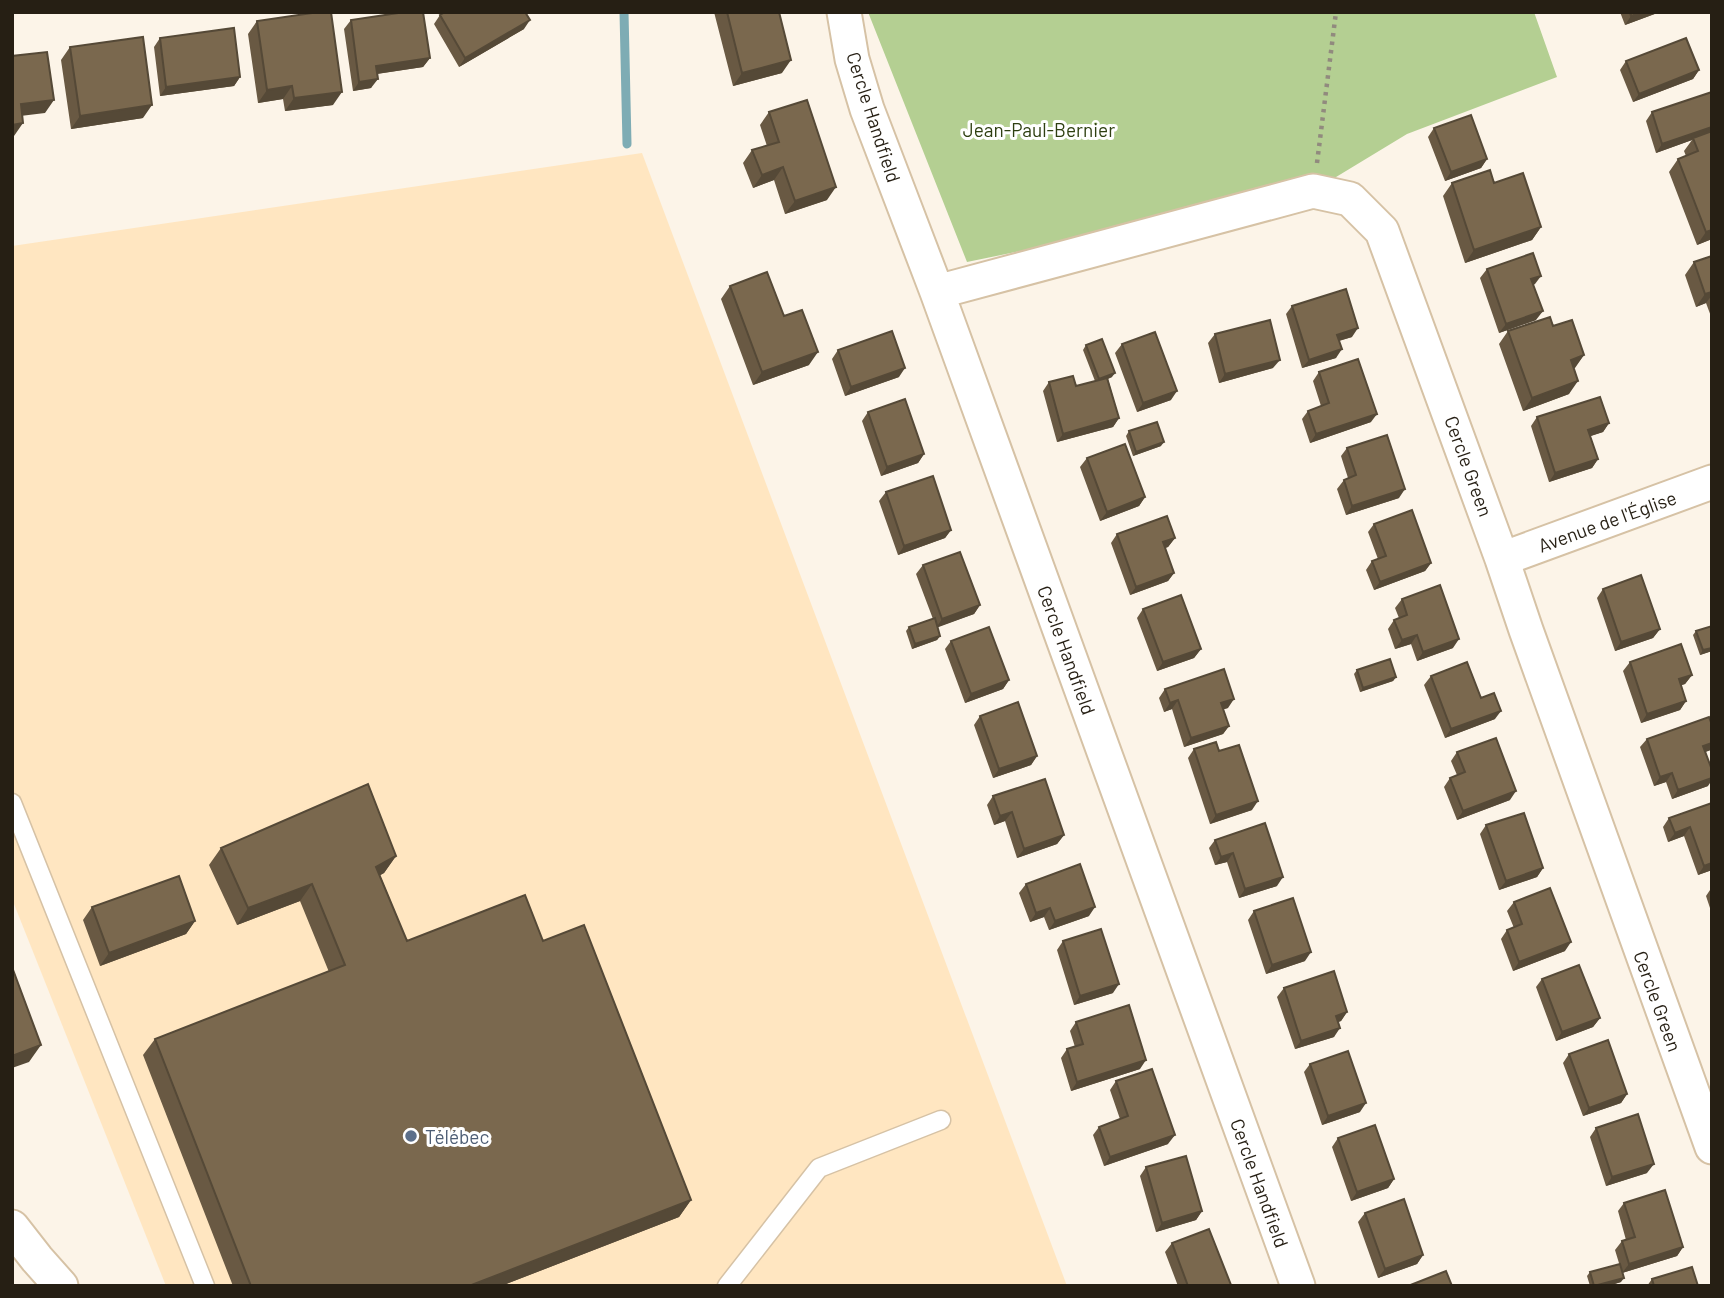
<svg xmlns="http://www.w3.org/2000/svg" width="1724" height="1298" font-family="Barlow,sans-serif">
  <rect width="100%" height="100%" fill="#fcf4e8"/>
  <!-- built -->
  <path fill="#ffe6c1" d="M 642,153 L 1067,1286 L 166,1286 L 12,899 L 12,246 Z"/>
  <!-- green -->
  <path fill="#b4cf92" d="M 868,12 L 1534,12 L 1557,77 L 1407,134 L 1313,191 L 967,262 Z"/>
  <g fill="none" stroke-linecap="round" stroke-linejoin="round">
    <!-- stream -->
    <path stroke="#7eacb4" stroke-width="9" d="M 624,12 L 627,144"/>
    <defs>
      <path id="service" d="M 12,803 L 205,1286
        M 727,1286 L 819,1168 L 941,1120"/>
      <path id="minor" d="M 844,12 L 852,59 L 867,109 L 937,292 L 1298,1286
        M 937,292 L 1313,191 L 1350,199 L 1382,231 L 1502,559 L 1526,630 L 1712,1147
        M 1502,559 L 1712,482
        M 12,1227 L 37,1259 L 61,1286"/>
    </defs>
    <!-- service casing -->
    <use href="#service" stroke="#d6c2a5" stroke-width="21"/>
    <!-- minor casing -->
    <use href="#minor" stroke="#d6c2a5" stroke-width="37"/>
    <!-- path -->
    <path stroke="#918a7e" stroke-width="4.5" stroke-dasharray="3.5 5" stroke-linecap="butt" d="M 1317,163 L 1336,12"/>
    <!-- service -->
    <use href="#service" stroke="#fff" stroke-width="18"/>
    <!-- minor -->
    <use href="#minor" stroke="#fff" stroke-width="33"/>
  </g>
  <!-- wall -->
  <path fill="#695943" d="M 714,12 L 779,12 L 782,73 L 733,86 Z
    M 1620,12 L 1660,12 L 1625,25 Z
    M 440,15 L 524,29 L 459,67 L 434,24 Z
    M 351,20 L 430,58 L 423,67 L 377,74 L 371,88 L 353,91 L 344,29 Z
    M 257,21 L 333,105 L 285,111 L 283,99 L 258,103 L 248,34 Z
    M 160,38 L 240,77 L 234,86 L 160,96 L 154,47 Z
    M 70,47 L 143,118 L 71,129 L 61,60 Z
    M 1626,61 L 1699,70 L 1693,79 L 1633,102 L 1620,70 Z
    M 1712,92 L 1712,239 L 1697,245 L 1669,172 L 1678,159 L 1686,156 L 1684,151 L 1692,140 L 1656,153 L 1646,121 L 1652,112 Z
    M 769,112 L 827,200 L 785,214 L 774,180 L 753,188 L 743,163 L 752,150 L 767,146 L 760,125 Z
    M 1434,128 L 1487,159 L 1481,168 L 1445,181 L 1428,137 Z
    M 1452,183 L 1494,183 L 1541,227 L 1532,240 L 1465,263 L 1443,196 Z
    M 1712,256 L 1712,319 L 1706,303 L 1696,307 L 1685,275 L 1694,262 Z
    M 1487,269 L 1535,284 L 1533,285 L 1536,320 L 1499,333 L 1480,278 Z
    M 730,286 L 784,316 L 809,365 L 753,385 L 721,299 Z
    M 1292,306 L 1352,337 L 1339,341 L 1336,358 L 1302,368 L 1286,314 Z
    M 1553,326 L 1584,355 L 1574,368 L 1569,394 L 1523,411 L 1499,344 L 1508,331 Z
    M 1215,334 L 1273,368 L 1219,383 L 1208,343 Z
    M 1122,344 L 1171,400 L 1137,412 L 1115,353 Z
    M 1086,345 L 1112,377 L 1108,379 L 1119,418 L 1113,427 L 1057,442 L 1043,391 L 1049,382 L 1076,386 L 1095,381 L 1083,350 Z
    M 838,350 L 899,377 L 845,396 L 832,359 Z
    M 1319,372 L 1371,422 L 1310,443 L 1302,419 L 1308,411 L 1321,406 L 1313,381 Z
    M 868,412 L 924,454 L 918,463 L 881,476 L 862,421 Z
    M 1537,417 L 1609,423 L 1603,432 L 1590,436 L 1598,459 L 1592,468 L 1549,482 L 1531,426 Z
    M 1129,431 L 1161,446 L 1133,456 L 1126,436 Z
    M 1347,448 L 1399,498 L 1346,515 L 1337,489 L 1344,480 L 1348,478 L 1341,456 Z
    M 1087,458 L 1145,497 L 1139,506 L 1100,521 L 1080,467 Z
    M 886,492 L 951,530 L 945,538 L 898,555 L 879,501 Z
    M 1374,524 L 1431,563 L 1425,571 L 1374,590 L 1366,570 L 1372,561 L 1378,559 L 1368,532 Z
    M 1117,534 L 1175,538 L 1168,547 L 1165,548 L 1174,573 L 1168,581 L 1130,595 L 1111,543 Z
    M 923,565 L 980,605 L 974,614 L 937,627 L 940,636 L 937,640 L 912,649 L 906,631 L 909,627 L 933,619 L 916,574 Z
    M 1603,589 L 1660,629 L 1653,638 L 1615,651 L 1597,598 Z
    M 1402,599 L 1453,648 L 1417,661 L 1411,644 L 1395,649 L 1388,629 L 1394,620 L 1399,618 L 1395,608 Z
    M 1143,609 L 1201,649 L 1194,658 L 1157,671 L 1137,618 Z
    M 1696,631 L 1712,651 L 1700,655 L 1693,635 Z
    M 951,641 L 1009,680 L 1003,689 L 965,703 L 945,649 Z
    M 1630,662 L 1692,675 L 1685,684 L 1681,685 L 1686,701 L 1680,710 L 1641,723 L 1623,671 Z
    M 1357,670 L 1396,677 L 1393,681 L 1360,692 L 1354,674 Z
    M 1431,676 L 1481,698 L 1495,719 L 1445,738 L 1424,685 Z
    M 1165,689 L 1228,708 L 1223,709 L 1229,726 L 1223,734 L 1184,747 L 1172,709 L 1164,712 L 1159,698 Z
    M 980,716 L 1037,756 L 1031,765 L 993,778 L 974,725 Z
    M 1712,725 L 1712,749 L 1705,752 L 1708,786 L 1672,799 L 1666,782 L 1654,786 L 1640,747 L 1647,739 Z
    M 1194,749 L 1219,751 L 1252,810 L 1210,824 L 1188,758 Z
    M 1457,752 L 1510,800 L 1457,820 L 1444,787 L 1450,778 L 1457,775 L 1451,761 Z
    M 993,796 L 1064,835 L 1057,844 L 1017,858 L 1005,821 L 994,825 L 987,805 Z
    M 1712,803 L 1712,870 L 1698,875 L 1684,836 L 1668,842 L 1663,827 L 1669,818 Z
    M 1486,825 L 1543,868 L 1537,877 L 1499,890 L 1480,834 Z
    M 1215,840 L 1277,886 L 1239,898 L 1227,862 L 1215,865 L 1209,848 Z
    M 221,848 L 396,856 L 384,873 L 380,875 L 407,941 L 543,941 L 691,1200 L 679,1217 L 501,1286 L 233,1286 L 143,1055 L 155,1039 L 329,972 L 300,901 L 237,925 L 209,865 Z
    M 1026,884 L 1089,916 L 1049,930 L 1044,917 L 1030,922 L 1019,893 Z
    M 1712,887 L 1712,914 L 1706,896 Z
    M 1514,902 L 1565,951 L 1513,971 L 1501,939 L 1507,930 L 1514,928 L 1507,911 Z
    M 92,907 L 195,921 L 186,934 L 100,966 L 83,920 Z
    M 1254,911 L 1305,961 L 1266,974 L 1248,920 Z
    M 1063,941 L 1113,993 L 1074,1005 L 1057,950 Z
    M 1542,979 L 1600,1018 L 1593,1027 L 1556,1041 L 1536,987 Z
    M 1284,988 L 1347,1012 L 1341,1021 L 1338,1022 L 1334,1037 L 1295,1049 L 1277,997 Z
    M 1076,1022 L 1140,1069 L 1071,1091 L 1061,1058 L 1067,1049 L 1075,1047 L 1070,1031 Z
    M 1569,1054 L 1627,1094 L 1621,1103 L 1583,1116 L 1563,1063 Z
    M 1310,1064 L 1360,1112 L 1322,1125 L 1304,1072 Z
    M 1116,1081 L 1168,1144 L 1104,1166 L 1093,1135 L 1099,1127 L 1120,1119 L 1110,1090 Z
    M 1596,1128 L 1647,1173 L 1606,1186 L 1590,1137 Z
    M 1338,1138 L 1394,1179 L 1388,1188 L 1351,1201 L 1332,1147 Z
    M 1146,1167 L 1202,1211 L 1196,1220 L 1156,1232 L 1140,1176 Z
    M 1624,1203 L 1683,1247 L 1677,1256 L 1622,1273 L 1615,1250 L 1622,1241 L 1626,1240 L 1618,1211 Z
    M 1365,1213 L 1423,1255 L 1417,1264 L 1378,1278 L 1358,1222 Z
    M 1172,1243 L 1230,1286 L 1178,1286 L 1165,1252 Z
    M 1590,1272 L 1621,1282 L 1608,1286 L 1590,1286 L 1587,1276 Z
    M 1652,1279 L 1698,1286 L 1647,1286 Z"/>
  <!-- shaded-wall -->
  <path fill="#554937" d="M 1642,12 L 1660,12 L 1625,25 L 1631,16 Z
    M 530,20 L 524,29 L 459,67 L 465,58 Z
    M 430,58 L 423,67 L 369,75 L 376,66 Z
    M 791,60 L 782,73 L 733,86 L 742,73 Z
    M 1699,70 L 1693,79 L 1633,102 L 1639,94 Z
    M 240,77 L 234,86 L 160,96 L 166,87 Z
    M 378,79 L 371,88 L 353,91 L 359,82 Z
    M 292,86 L 283,99 L 258,103 L 267,90 Z
    M 342,92 L 333,105 L 285,111 L 294,98 Z
    M 54,100 L 45,113 L 12,117 L 21,104 Z
    M 152,105 L 143,118 L 71,129 L 80,116 Z
    M 23,123 L 14,136 L 12,137 L 12,125 Z
    M 1712,127 L 1712,133 L 1693,138 L 1692,140 L 1656,153 L 1662,144 Z
    M 1487,159 L 1481,168 L 1445,181 L 1451,172 Z
    M 783,167 L 774,180 L 753,188 L 762,175 Z
    M 836,187 L 827,200 L 785,214 L 795,201 Z
    M 1541,227 L 1532,240 L 1465,263 L 1474,250 Z
    M 1712,230 L 1712,239 L 1697,245 L 1706,232 Z
    M 1541,276 L 1535,284 L 1525,287 L 1531,279 Z
    M 1712,292 L 1712,295 L 1706,303 L 1696,307 L 1705,294 Z
    M 1543,311 L 1536,320 L 1499,333 L 1506,324 Z
    M 1358,328 L 1352,337 L 1331,343 L 1337,335 Z
    M 1342,349 L 1336,358 L 1302,368 L 1309,360 Z
    M 818,352 L 809,365 L 753,385 L 762,372 Z
    M 1584,355 L 1575,368 L 1562,373 L 1571,360 Z
    M 1280,360 L 1273,368 L 1219,383 L 1225,374 Z
    M 905,368 L 899,377 L 845,396 L 851,387 Z
    M 1115,373 L 1112,377 L 1096,383 L 1099,379 Z
    M 1578,381 L 1569,394 L 1523,411 L 1532,398 Z
    M 1177,391 L 1171,400 L 1137,412 L 1143,403 Z
    M 1377,414 L 1371,422 L 1310,443 L 1316,434 Z
    M 1119,418 L 1113,427 L 1057,442 L 1063,434 Z
    M 1609,423 L 1603,432 L 1582,439 L 1588,430 Z
    M 1164,442 L 1161,446 L 1133,456 L 1136,452 Z
    M 924,454 L 918,463 L 881,476 L 887,467 Z
    M 1598,459 L 1592,468 L 1549,482 L 1555,473 Z
    M 1405,489 L 1399,498 L 1346,515 L 1352,506 Z
    M 1145,497 L 1139,506 L 1100,521 L 1107,512 Z
    M 951,530 L 945,538 L 898,555 L 904,546 Z
    M 1175,538 L 1168,547 L 1156,551 L 1163,542 Z
    M 1431,563 L 1425,571 L 1374,590 L 1380,582 Z
    M 1174,573 L 1168,581 L 1130,595 L 1136,587 Z
    M 980,605 L 974,614 L 936,628 L 942,619 Z
    M 1660,629 L 1653,638 L 1615,651 L 1621,642 Z
    M 1417,635 L 1411,644 L 1395,649 L 1402,640 Z
    M 940,636 L 937,640 L 912,649 L 915,644 Z
    M 1459,639 L 1453,648 L 1417,661 L 1423,652 Z
    M 1712,648 L 1712,651 L 1700,655 L 1703,650 Z
    M 1201,649 L 1194,658 L 1157,671 L 1163,662 Z
    M 1692,675 L 1685,684 L 1673,688 L 1679,679 Z
    M 1396,677 L 1393,681 L 1360,692 L 1363,688 Z
    M 1009,680 L 1003,689 L 965,703 L 971,694 Z
    M 1234,699 L 1228,708 L 1215,712 L 1221,703 Z
    M 1178,700 L 1172,709 L 1164,712 L 1170,703 Z
    M 1686,701 L 1680,710 L 1641,723 L 1647,714 Z
    M 1501,711 L 1495,719 L 1445,738 L 1451,729 Z
    M 1229,726 L 1223,734 L 1184,747 L 1191,738 Z
    M 1712,743 L 1711,750 L 1697,755 L 1703,746 Z
    M 1037,756 L 1031,765 L 993,778 L 999,769 Z
    M 1672,773 L 1666,782 L 1654,786 L 1660,777 Z
    M 1712,778 L 1712,780 L 1708,786 L 1672,799 L 1678,790 Z
    M 1516,791 L 1510,800 L 1457,820 L 1463,811 Z
    M 1258,801 L 1252,810 L 1210,824 L 1216,815 Z
    M 1012,812 L 1005,821 L 994,825 L 1000,816 Z
    M 1690,827 L 1684,836 L 1668,842 L 1675,833 Z
    M 1064,835 L 1057,844 L 1017,858 L 1024,849 Z
    M 1233,853 L 1227,862 L 1215,865 L 1221,857 Z
    M 396,856 L 384,873 L 365,884 L 376,867 Z
    M 1712,863 L 1712,870 L 1698,875 L 1704,866 Z
    M 1543,868 L 1537,877 L 1499,890 L 1506,881 Z
    M 1283,877 L 1277,886 L 1239,898 L 1245,889 Z
    M 312,884 L 300,901 L 237,925 L 248,908 Z
    M 1095,907 L 1089,916 L 1049,930 L 1055,921 Z
    M 1050,908 L 1044,917 L 1030,922 L 1036,913 Z
    M 195,921 L 186,934 L 100,966 L 109,953 Z
    M 1571,942 L 1565,951 L 1513,971 L 1519,962 Z
    M 1311,952 L 1305,961 L 1266,974 L 1272,965 Z
    M 1119,984 L 1113,993 L 1074,1005 L 1080,996 Z
    M 1347,1012 L 1341,1021 L 1330,1025 L 1336,1016 Z
    M 1600,1018 L 1593,1027 L 1556,1041 L 1562,1032 Z
    M 1340,1028 L 1334,1037 L 1295,1049 L 1301,1041 Z
    M 41,1045 L 29,1062 L 12,1068 L 12,1056 Z
    M 1146,1060 L 1140,1069 L 1071,1091 L 1077,1082 Z
    M 1627,1094 L 1621,1103 L 1583,1116 L 1589,1108 Z
    M 1366,1103 L 1360,1112 L 1322,1125 L 1328,1116 Z
    M 1175,1135 L 1168,1144 L 1104,1166 L 1110,1157 Z
    M 1654,1164 L 1647,1173 L 1606,1186 L 1612,1177 Z
    M 1394,1179 L 1388,1188 L 1351,1201 L 1357,1192 Z
    M 691,1200 L 679,1217 L 501,1286 L 469,1286 Z
    M 1202,1211 L 1196,1220 L 1156,1232 L 1162,1223 Z
    M 1683,1247 L 1677,1256 L 1622,1273 L 1629,1264 Z
    M 1423,1255 L 1417,1264 L 1378,1278 L 1385,1269 Z
    M 1624,1278 L 1621,1282 L 1608,1286 L 1595,1286 Z"/>
  <!-- building -->
  <path fill="#7a684e" stroke="#554937" stroke-width="2" d="M 319,12 L 331,12 L 342,92 L 294,98 L 292,86 L 267,90 L 257,21 Z
    M 405,12 L 423,12 L 430,58 L 376,66 L 378,79 L 359,82 L 351,20 Z
    M 445,12 L 525,12 L 530,20 L 465,58 L 440,15 Z
    M 727,12 L 779,12 L 791,60 L 742,73 Z
    M 1630,12 L 1642,12 L 1631,16 Z
    M 234,28 L 240,77 L 166,87 L 160,38 Z
    M 143,37 L 152,105 L 80,116 L 70,47 Z
    M 1686,38 L 1699,70 L 1639,94 L 1626,61 Z
    M 47,52 L 54,100 L 21,104 L 23,123 L 12,125 L 12,56 Z
    M 1712,92 L 1712,127 L 1662,144 L 1652,112 Z
    M 807,100 L 836,187 L 795,201 L 783,167 L 762,175 L 752,150 L 779,142 L 769,112 Z
    M 1471,115 L 1487,159 L 1451,172 L 1434,128 Z
    M 1712,131 L 1712,230 L 1706,232 L 1678,159 L 1698,151 L 1693,138 Z
    M 1490,170 L 1494,183 L 1523,173 L 1541,227 L 1474,250 L 1452,183 Z
    M 1533,253 L 1541,276 L 1531,279 L 1543,311 L 1506,324 L 1487,269 Z
    M 1712,256 L 1712,292 L 1705,294 L 1694,262 Z
    M 767,272 L 784,316 L 802,310 L 818,352 L 762,372 L 730,286 Z
    M 1346,289 L 1358,328 L 1337,335 L 1342,349 L 1309,360 L 1292,306 Z
    M 1550,317 L 1553,326 L 1572,320 L 1584,355 L 1571,360 L 1578,381 L 1532,398 L 1508,331 Z
    M 1270,320 L 1280,360 L 1225,374 L 1215,334 Z
    M 892,331 L 905,368 L 851,387 L 838,350 Z
    M 1155,332 L 1177,391 L 1143,403 L 1122,344 Z
    M 1102,339 L 1115,373 L 1099,379 L 1086,345 Z
    M 1358,359 L 1377,414 L 1316,434 L 1308,411 L 1329,403 L 1319,372 Z
    M 1073,376 L 1076,386 L 1107,378 L 1119,418 L 1063,434 L 1049,382 Z
    M 1600,397 L 1609,423 L 1588,430 L 1598,459 L 1555,473 L 1537,417 Z
    M 905,399 L 924,454 L 887,467 L 868,412 Z
    M 1157,422 L 1164,442 L 1136,452 L 1129,431 Z
    M 1387,435 L 1405,489 L 1352,506 L 1344,480 L 1356,475 L 1347,448 Z
    M 1125,444 L 1145,497 L 1107,512 L 1087,458 Z
    M 933,476 L 951,530 L 904,546 L 886,492 Z
    M 1412,510 L 1431,563 L 1380,582 L 1372,561 L 1386,556 L 1374,524 Z
    M 1167,516 L 1175,538 L 1163,542 L 1174,573 L 1136,587 L 1117,534 Z
    M 960,552 L 980,605 L 942,619 L 923,565 Z
    M 1641,575 L 1660,629 L 1621,642 L 1603,589 Z
    M 1440,585 L 1459,639 L 1423,652 L 1417,635 L 1402,640 L 1394,620 L 1407,615 L 1402,599 Z
    M 1181,595 L 1201,649 L 1163,662 L 1143,609 Z
    M 935,618 L 940,636 L 915,644 L 909,627 Z
    M 1712,626 L 1712,648 L 1703,650 L 1696,631 Z
    M 989,627 L 1009,680 L 971,694 L 951,641 Z
    M 1681,644 L 1692,675 L 1679,679 L 1686,701 L 1647,714 L 1630,662 Z
    M 1390,659 L 1396,677 L 1363,688 L 1357,670 Z
    M 1467,662 L 1481,698 L 1494,693 L 1501,711 L 1451,729 L 1431,676 Z
    M 1224,669 L 1234,699 L 1221,703 L 1229,726 L 1191,738 L 1178,700 L 1170,703 L 1165,689 Z
    M 1018,702 L 1037,756 L 999,769 L 980,716 Z
    M 1709,717 L 1712,725 L 1712,743 L 1703,746 L 1712,770 L 1712,778 L 1678,790 L 1672,773 L 1660,777 L 1647,739 Z
    M 1496,738 L 1516,791 L 1463,811 L 1450,778 L 1465,772 L 1457,752 Z
    M 1216,742 L 1219,751 L 1239,745 L 1258,801 L 1216,815 L 1194,749 Z
    M 1045,779 L 1064,835 L 1024,849 L 1012,812 L 1000,816 L 993,796 Z
    M 368,784 L 396,856 L 376,867 L 407,941 L 525,895 L 543,941 L 584,925 L 691,1200 L 469,1286 L 251,1286 L 155,1039 L 345,965 L 312,884 L 248,908 L 221,848 Z
    M 1712,803 L 1712,863 L 1704,866 L 1690,827 L 1675,833 L 1669,818 Z
    M 1524,813 L 1543,868 L 1506,881 L 1486,825 Z
    M 1265,823 L 1283,877 L 1245,889 L 1233,853 L 1221,857 L 1215,840 Z
    M 1080,864 L 1095,907 L 1055,921 L 1050,908 L 1036,913 L 1026,884 Z
    M 179,876 L 195,921 L 109,953 L 92,907 Z
    M 1550,888 L 1571,942 L 1519,962 L 1507,930 L 1522,924 L 1514,902 Z
    M 1293,898 L 1311,952 L 1272,965 L 1254,911 Z
    M 1101,929 L 1119,984 L 1080,996 L 1063,941 Z
    M 1579,965 L 1600,1018 L 1562,1032 L 1542,979 Z
    M 12,967 L 41,1045 L 12,1056 Z
    M 1334,971 L 1347,1012 L 1336,1016 L 1340,1028 L 1301,1041 L 1284,988 Z
    M 1129,1005 L 1146,1060 L 1077,1082 L 1067,1049 L 1083,1044 L 1076,1022 Z
    M 1608,1040 L 1627,1094 L 1589,1108 L 1569,1054 Z
    M 1348,1051 L 1366,1103 L 1328,1116 L 1310,1064 Z
    M 1152,1069 L 1175,1135 L 1110,1157 L 1099,1127 L 1128,1116 L 1116,1081 Z
    M 1638,1114 L 1654,1164 L 1612,1177 L 1596,1128 Z
    M 1375,1125 L 1394,1179 L 1357,1192 L 1338,1138 Z
    M 1186,1156 L 1202,1211 L 1162,1223 L 1146,1167 Z
    M 1665,1190 L 1683,1247 L 1629,1264 L 1622,1241 L 1635,1237 L 1624,1203 Z
    M 1404,1199 L 1423,1255 L 1385,1269 L 1365,1213 Z
    M 1209,1229 L 1231,1285 L 1188,1286 L 1172,1243 Z
    M 1620,1264 L 1624,1278 L 1594,1286 L 1590,1272 Z
    M 1692,1267 L 1698,1286 L 1654,1286 L 1652,1279 Z
    M 1446,1271 L 1452,1286 L 1408,1286 Z"/>
  <!-- markers -->
  <circle fill="#5c6f8a" stroke="#fff" stroke-width="2.5" cx="411" cy="1136" r="7"/>
  <g text-anchor="middle" dominant-baseline="central" stroke-width="6" stroke-linejoin="round" paint-order="stroke">
    <!-- street labels -->
    <g font-size="19" fill="#261f14" stroke="#fff">
      <text transform="translate(874 117) rotate(72)">Cercle Handfield</text>
      <text transform="translate(1469 466) rotate(70)">Cercle Green</text>
      <text transform="translate(1607 521) rotate(-20)">Avenue de l'Église</text>
      <text transform="translate(1067 650) rotate(70)">Cercle Handfield</text>
      <text transform="translate(1658 1001) rotate(70)">Cercle Green</text>
      <text transform="translate(1260 1183) rotate(70)">Cercle Handfield</text>
    </g>
    <!-- park labels -->
    <g font-size="19" fill="#2e3f11" stroke="#fff">
      <text x="1039" y="129">Jean-Paul-Bernier</text>
    </g>
    <!-- service labels -->
    <g font-size="19" fill="#4e5e75" stroke="#fff" text-anchor="start">
      <text x="425" y="1136">Télébec</text>
    </g>
  </g>
  <!-- border -->
  <rect width="1724" height="1298" fill="none" stroke="#261f14" stroke-width="28"/>
</svg>
